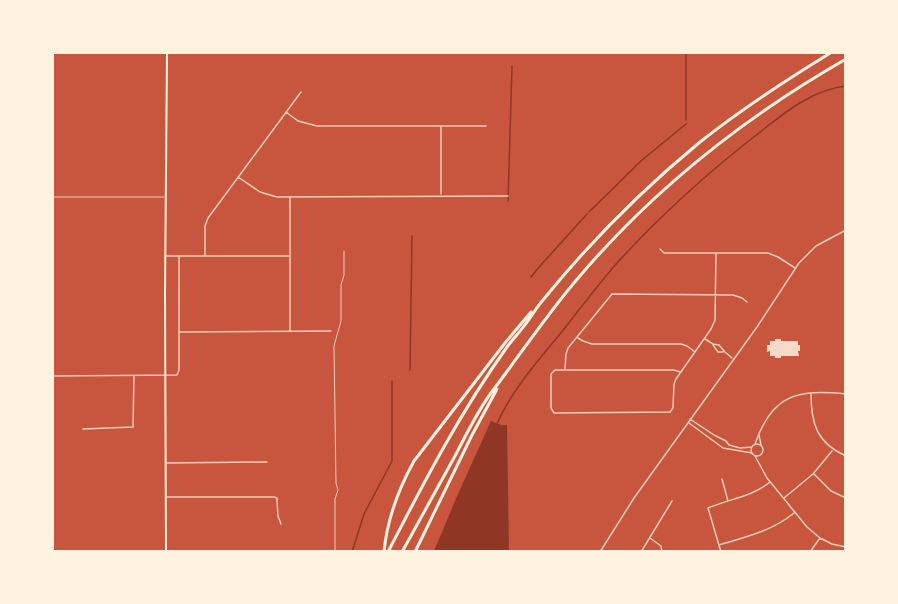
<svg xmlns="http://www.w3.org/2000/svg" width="898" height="604" font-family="'Alegreya Sans',sans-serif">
  <rect width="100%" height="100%" fill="#c8553d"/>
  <!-- water -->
  <path fill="#8f3625" d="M 491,421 L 501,425 L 507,425 L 509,551 L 434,551 L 458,494 Z"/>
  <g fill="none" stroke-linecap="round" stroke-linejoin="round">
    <!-- stream -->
    <path stroke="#8f3625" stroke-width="1.5" d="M 686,120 L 686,52
      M 508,201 L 512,66
      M 589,212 L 642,160 L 686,124
      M 531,277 L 540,266 L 587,214
      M 410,370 L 412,236
      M 497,424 C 511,391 537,362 560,334 C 579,310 597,286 617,263 C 659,217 705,175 755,136 C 782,115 810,90 846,86
      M 352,552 L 364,514 L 392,461 L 392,381"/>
  </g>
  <!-- building -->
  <path fill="#f7dbc8" d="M 775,339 L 781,339 L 781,341 L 798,341 L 798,345 L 800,345 L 800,351 L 798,351 L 799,356 L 781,356 L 781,358 L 775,358 L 775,356 L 770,356 L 770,351 L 767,352 L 767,345 L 770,345 L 770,341 L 775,341 Z"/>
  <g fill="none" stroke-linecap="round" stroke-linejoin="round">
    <!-- service -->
    <path stroke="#f1ccb7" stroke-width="1" d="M 52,197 L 164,197
      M 335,552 L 335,499 L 338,490 L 336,483 L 334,346 L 341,321 L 341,285 L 344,275 L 344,251"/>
    <!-- minor -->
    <path stroke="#f1ccb7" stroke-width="1.5" d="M 286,112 L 298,121 L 317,126 L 486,126
      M 441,127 L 441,194
      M 238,177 L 260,192 L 277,197 L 508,196
      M 290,197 L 290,331
      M 660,249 L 664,253 L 768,253 L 778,257 L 795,268
      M 166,256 L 290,256
      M 205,256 L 205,226 L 208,218 L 301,92
      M 180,332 L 331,331
      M 578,338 L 583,341 L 592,344 L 681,344 L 687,346 L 695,352
      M 705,339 L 713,344 L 719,345 L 725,352 L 732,358
      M 713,345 L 718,352 L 723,352
      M 565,369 L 566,354 L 568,348 L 612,294 L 733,295 L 742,298 L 747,302
      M 680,372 L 674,370 L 555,370 L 551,374 L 551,408 L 554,413 L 670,412 L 673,408 L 674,384 L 676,379 L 711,329 L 715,320 L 716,253
      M 52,376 L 177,375 L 179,370 L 179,256
      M 811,394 C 811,424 817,443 846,456
      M 690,419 L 714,435 L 726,441 L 729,445 L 740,448 L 752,447
      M 689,423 L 723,448 L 752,453
      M 83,429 L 133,427 L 134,376
      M 759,435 L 761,445
      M751 450a6 6 0 1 1 12 0a6 6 0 1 1-12 0Z
      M 755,444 C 772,395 796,389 846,394
      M 755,456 L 767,478 L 807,527 L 820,538
      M 166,463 L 267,462
      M 814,474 L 831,491 L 846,498
      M 722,479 L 728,501
      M 167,497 L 274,497 L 277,498 L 277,501 L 278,516 L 281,524
      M 784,498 L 813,474 L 832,451
      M 650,538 L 661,546 L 662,552
      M 719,545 C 746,537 772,531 794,513
      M 177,552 L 206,551
      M 600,552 L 634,498 L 757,327 L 799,263 L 816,246 L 846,230
      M 641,552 L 672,501
      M 721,552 L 708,508 C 729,499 752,497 770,482
      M 810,552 L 820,538 L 832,544 L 846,547"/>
    <!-- primary -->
    <path stroke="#fff3e0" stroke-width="2" d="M 166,552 L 165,294 L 167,52"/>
    <!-- motorway -->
    <path stroke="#fff3e0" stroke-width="3" d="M 384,552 C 387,519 398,490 414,461 L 505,343 L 531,312
      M 388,552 C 424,482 461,411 507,347 C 512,340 519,333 524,326 C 531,317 536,308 543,300 C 590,242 643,189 700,142 C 742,109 786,80 832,52
      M 402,552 C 420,520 437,488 455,456 C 466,435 477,412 491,393 C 519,356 544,319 573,284 C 649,193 743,118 846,59
      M 415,552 L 472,435 L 497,389"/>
  </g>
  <!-- border -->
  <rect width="898" height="604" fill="none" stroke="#fff3e0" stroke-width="108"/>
</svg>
